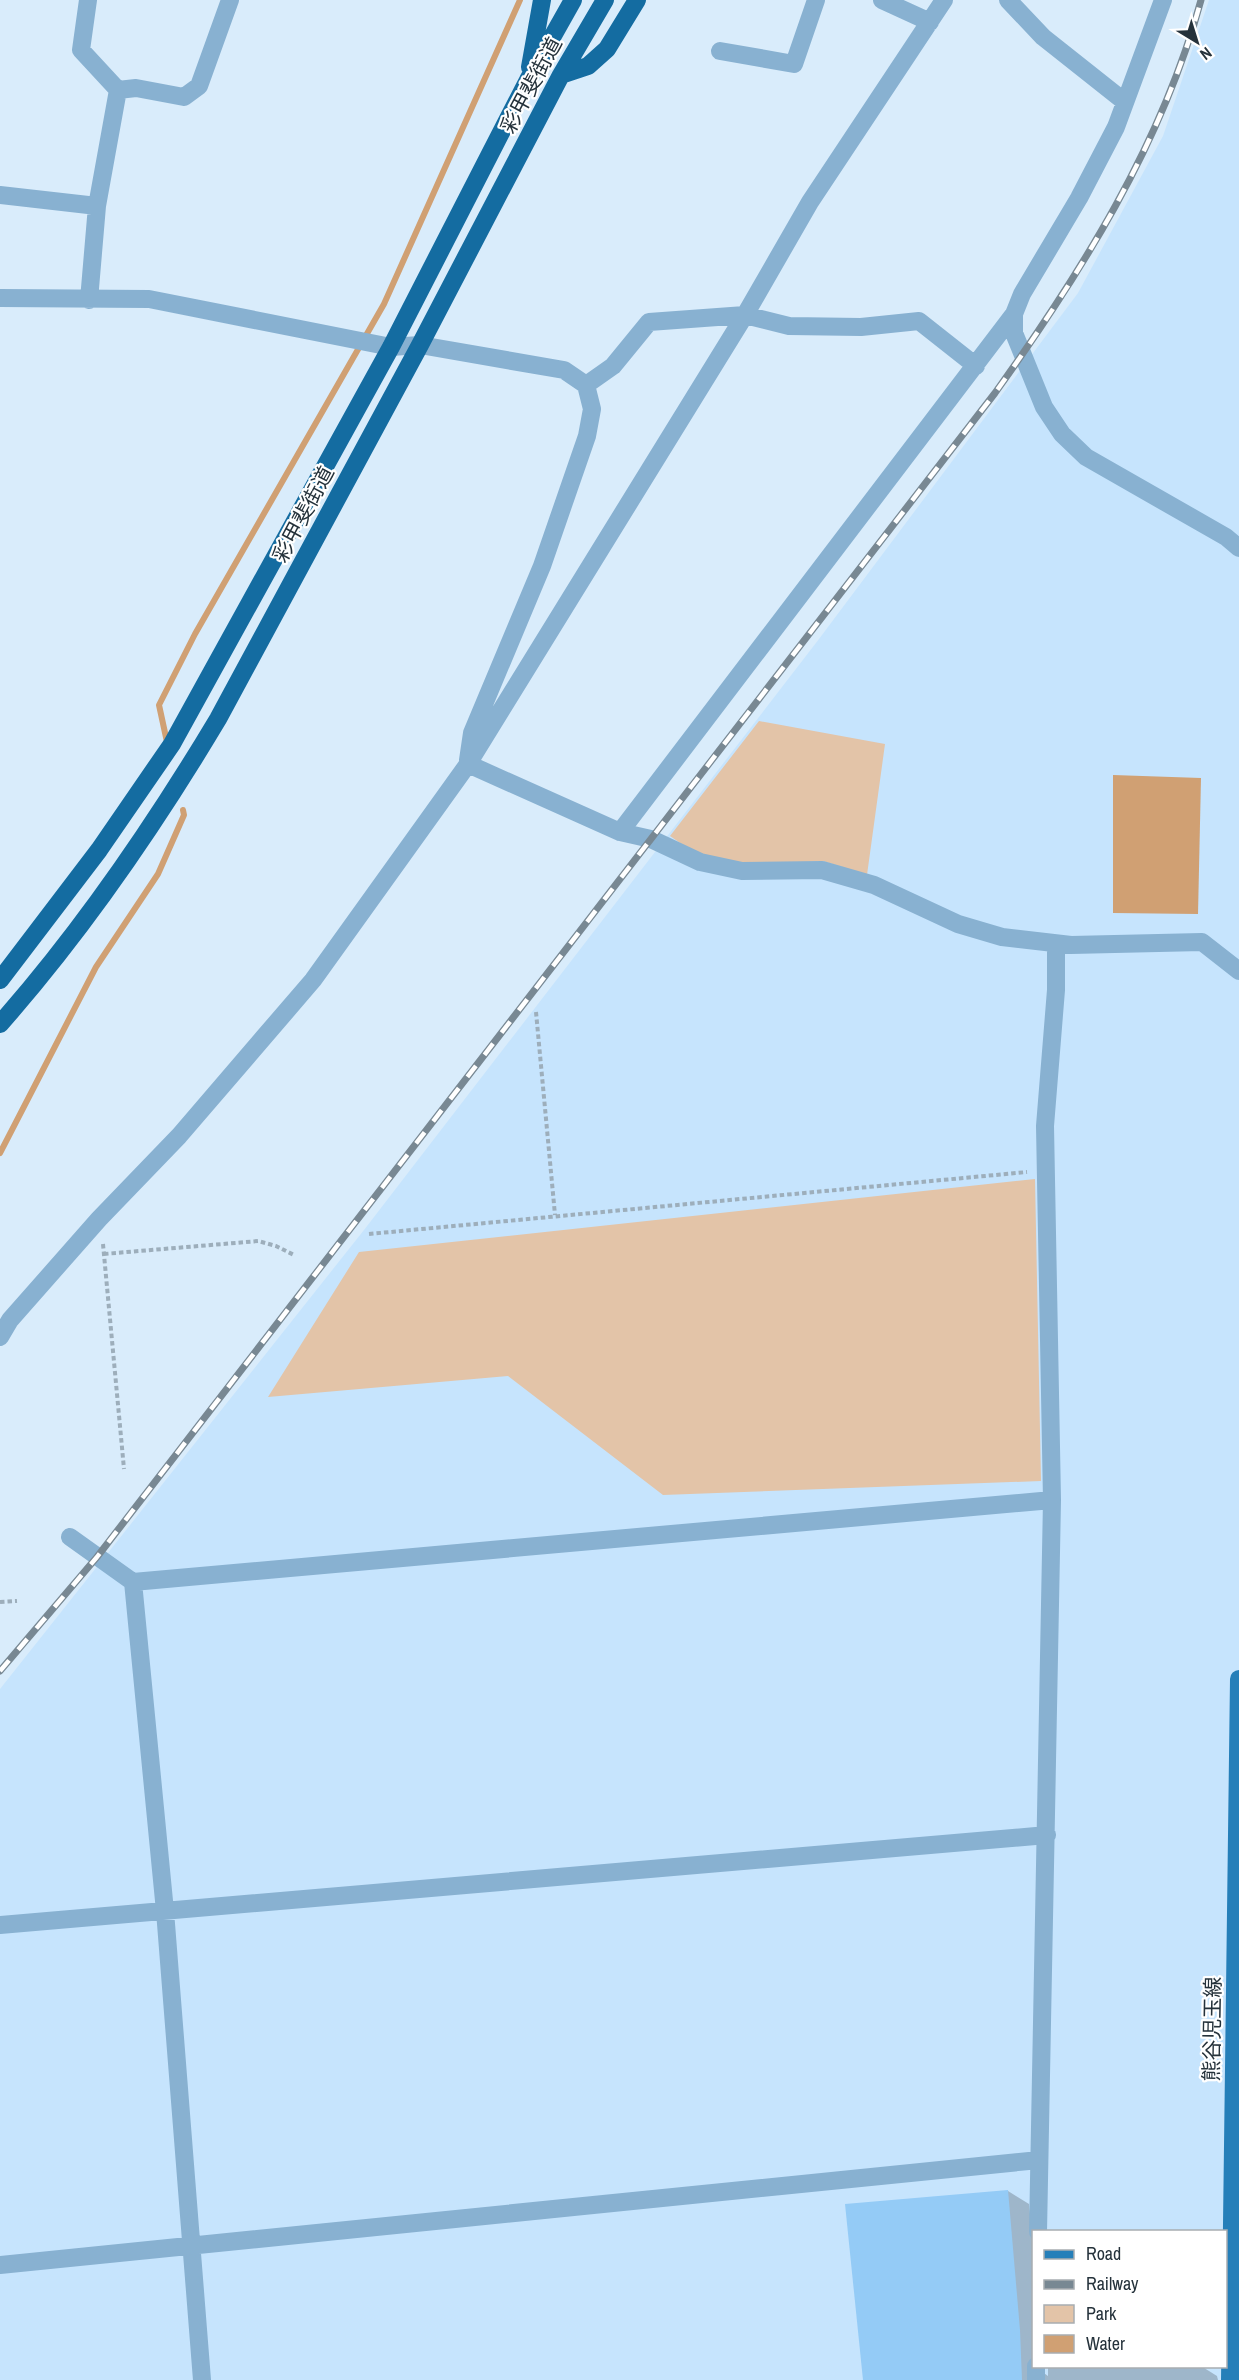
<svg xmlns="http://www.w3.org/2000/svg" width="1239" height="2380" font-family="'Archivo Narrow','Noto Sans JP',sans-serif">
  <rect width="100%" height="100%" fill="#d9ecfb"/>
  <!-- built -->
  <path fill="#c6e4fd" fill-rule="evenodd" d="M 1209,0 L 1239,0 L 1239,2380 L 0,2380 L 0,1689 L 364,1230 L 819,639 L 1078,293 L 1163,136 ZM 1034,2232 L 1226,2232 L 1226,2366 L 1034,2366 Z"/>
  <!-- green -->
  <path fill="#e3c4a8" d="M 759,721 L 885,744 L 867,875 L 823,861 L 745,866 L 702,858 L 670,836 Z
    M 1035,1179 L 1041,1481 L 663,1495 L 508,1376 L 268,1397 L 359,1252 Z"/>
  <!-- water -->
  <path fill="#d0a073" d="M 1113,775 L 1201,778 L 1198,914 L 1113,913 Z"/>
  <!-- shadow -->
  <path fill="#0003" d="M 1008,2191 L 1029,2204 L 1034,2253 L 1034,2366 L 1048,2376 L 1048,2366 L 1201,2366 L 1217,2376 L 1218,2380 L 865,2380 L 846,2205 Z"/>
  <g fill="none" stroke-linecap="round" stroke-linejoin="round">
    <!-- stream -->
    <path stroke="#d0a073" stroke-width="6" d="M 167,742 L 159,705 L 195,634 L 384,304 L 520,0
      M 0,1153 L 96,967 L 158,874 L 184,815 L 183,810"/>
  </g>
  <!-- building -->
  <path fill="#94cbf6" d="M 1008,2190 L 1020,2330 L 1022,2380 L 863,2380 L 845,2204 Z"/>
  <g fill="none" stroke-linecap="round" stroke-linejoin="round">
    <!-- path -->
    <path stroke="#9daebb" stroke-width="4" stroke-dasharray="4.5 3" stroke-linecap="butt" d="M 536,1012 L 555,1215
      M 369,1234 L 1027,1172
      M 103,1244 L 124,1469
      M 104,1254 L 258,1241 L 276,1246 L 294,1255
      M 0,1602 L 17,1601"/>
    <!-- minor -->
    <path stroke="#88b1d1" stroke-width="18" d="M 88,0 L 81,50 L 118,90 L 97,206 L 89,300
      M 882,0 L 930,22
      M 1008,0 L 1043,37 L 1125,102
      M 1163,0 L 1116,127 L 1079,198 L 1022,294 L 1014,314 L 1014,333 L 1044,407 L 1062,434 L 1086,457 L 1226,537 L 1239,548
      M 720,51 L 794,64 L 816,0
      M 118,90 L 136,88 L 184,97 L 199,86 L 230,0
      M 0,195 L 97,206
      M 0,298 L 149,299 L 391,347 L 420,345 L 564,370 L 586,385 L 592,409 L 587,436 L 542,566 L 472,733 L 468,760
      M 586,385 L 613,366 L 649,322 L 745,315 L 789,326 L 861,327 L 919,321 L 976,366
      M 468,764 L 620,832 L 651,839 L 700,862 L 742,871 L 822,870 L 874,885 L 958,924 L 1002,937 L 1071,945 L 1202,942 L 1239,971
      M 620,832 L 1014,314
      M 0,1337 L 10,1320 L 99,1219 L 179,1136 L 313,980 L 468,764 L 745,315 L 810,202 L 944,0
      M 70,1537 L 133,1582 L 1052,1500
      M 133,1582 L 165,1911 L 202,2380
      M 0,1925 L 1047,1835
      M 1038,2232 L 1052,1500 L 1045,1126 L 1056,990 L 1056,944
      M 0,2265 L 1039,2160
      M 1036,2380 L 1036,2366"/>
    <!-- major -->
    <path stroke="#257fb9" stroke-width="18" d="M 1230,2380 L 1239,1679"/>
    <!-- highway -->
    <path stroke="#146ca1" stroke-width="18" d="M 530,67 L 542,0
      M 561,75 L 588,66 L 607,49 L 637,0
      M 0,980 L 99,850 L 172,744 L 391,347 L 528,80 L 573,0
      M 0,1024 C 82,931 154,826 218,719 L 420,345 L 561,75 L 605,0"/>
    <defs>
      <path id="rail" d="M 0,1671 L 97,1557 L 995,393 C 1081,273 1162,144 1201,0"/>
    </defs>
    <!-- rail casing -->
    <use href="#rail" stroke="#788893" stroke-width="7"/>
    <!-- rail -->
    <use href="#rail" stroke="#fff" stroke-width="4.5" stroke-dasharray="14" stroke-linecap="butt"/>
  </g>
  <g text-anchor="middle" dominant-baseline="central" stroke-width="4.5" stroke-linejoin="round" paint-order="stroke">
    <!-- street labels -->
    <g font-size="21" fill="#25323b" stroke="#fff">
      <text transform="translate(531 85) rotate(-62)">彩甲斐街道</text>
      <text transform="translate(303 514) rotate(-62)">彩甲斐街道</text>
      <text transform="translate(1212 2029) rotate(-89)">熊谷児玉線</text>
    </g>
  </g>
  <!-- legend -->
  <rect x="1032" y="2230" width="195" height="138" fill="#ffffff" stroke="#a8adb1" stroke-width="1.5"/>
  <rect x="1044" y="2250" width="30" height="9" fill="#257fb9" stroke="#a8adb1" stroke-width="1.5"/>
  <text x="1086" y="2260" font-size="18" fill="#25323b">Road</text>
  <rect x="1044" y="2280" width="30" height="9" fill="#788893" stroke="#a8adb1" stroke-width="1.5"/>
  <text x="1086" y="2290" font-size="18" fill="#25323b">Railway</text>
  <rect x="1044" y="2305" width="30" height="18" fill="#e3c4a8" stroke="#a8adb1" stroke-width="1.5"/>
  <text x="1086" y="2320" font-size="18" fill="#25323b">Park</text>
  <rect x="1044" y="2335" width="30" height="18" fill="#d0a073" stroke="#a8adb1" stroke-width="1.5"/>
  <text x="1086" y="2350" font-size="18" fill="#25323b">Water</text>
  <!-- north arrow -->
  <g transform="translate(1197 42) rotate(142)" stroke="#ffffff" stroke-width="4.5" paint-order="stroke">
  <path d="M0-4.5L10 22L0 15L-10 22Z" fill="#25323b"/>
  <text y="-9" font-size="16" font-weight="bold" text-anchor="middle" fill="#25323b">N</text>
  </g>
</svg>
